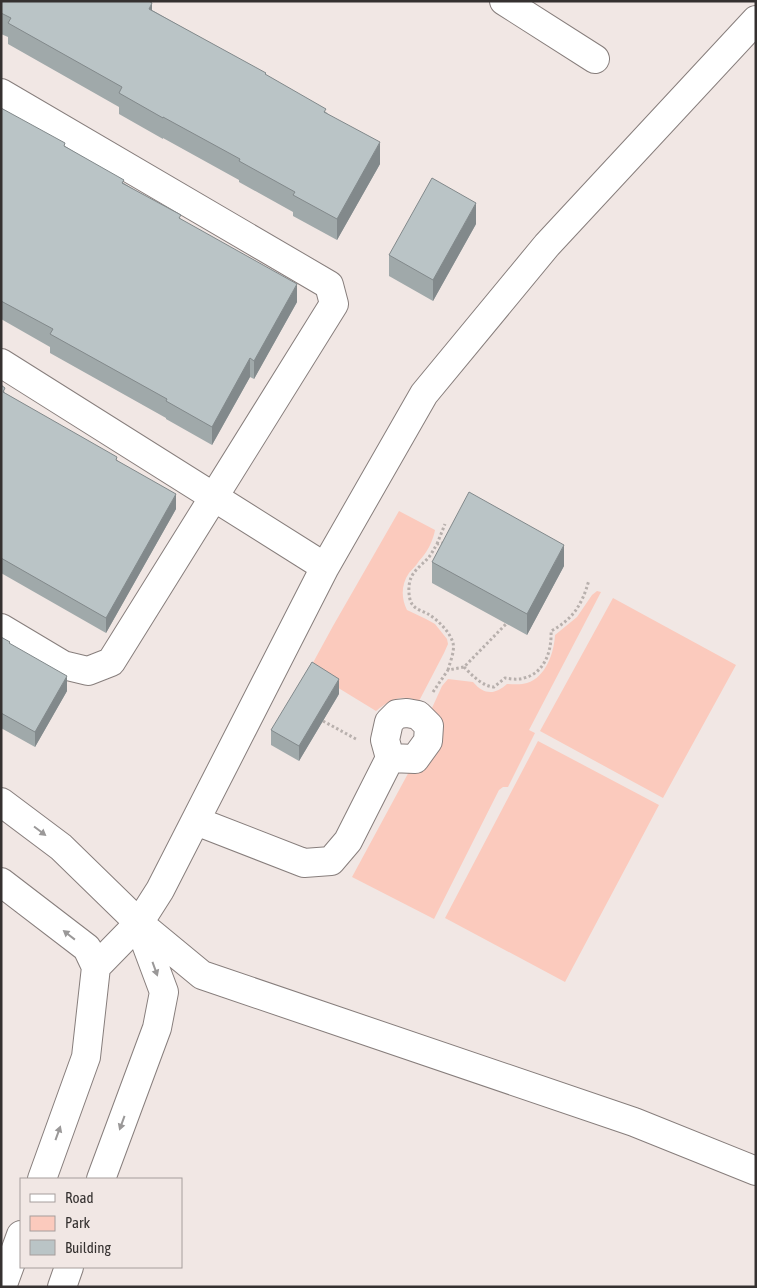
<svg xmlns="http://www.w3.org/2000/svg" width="757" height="1288" font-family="'Asap Condensed',sans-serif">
  <rect width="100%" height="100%" fill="#f1e7e4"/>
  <!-- green -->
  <path fill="#fbcabd" d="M 399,511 L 435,530 C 433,541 427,553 419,561 C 416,566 412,569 409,573 C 401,585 401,598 407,610 L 426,619 L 435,624 L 447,639 L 448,644 L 444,653 L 419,701 C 401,694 391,699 376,711 L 309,670 L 333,626 Z
    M 597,591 L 601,592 L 529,730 L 535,733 L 508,787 L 503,787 L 499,790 L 434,919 L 352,877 L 411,768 L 442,742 C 444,725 443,721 432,708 L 442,686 L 448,679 L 473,682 C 484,695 495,695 507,684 C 513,684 521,685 527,683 C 546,677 554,653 555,635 L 577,617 L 592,595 Z
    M 613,598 L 736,665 L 663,798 L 540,731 Z
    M 538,741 L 659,805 L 565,982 L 445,918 Z"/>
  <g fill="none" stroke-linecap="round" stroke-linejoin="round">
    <defs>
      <path id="minor" d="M 504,1 L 595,59
        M 1,93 L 329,285 L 334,304 L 111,662 L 88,671 L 63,665 L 1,628
        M 1,363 L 325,567
        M 1,802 L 61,847 L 139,923 L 202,975 L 634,1122 L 756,1171
        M 196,821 L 304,863 L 331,861 L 348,841 L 390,758 L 385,740 L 389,722 L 397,714 L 407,713 L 418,715 L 429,726 L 428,741 L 415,759 L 390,758
        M 1,882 L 87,948 L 96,967 L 86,1057 L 42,1179
        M 96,967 L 139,923 L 160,890 L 325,567 L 424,394 L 547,245 L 756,20
        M 101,1179 L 157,1028 L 164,992 L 139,925
        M 2,1287 L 21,1235
        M 62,1287 L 69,1267"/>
    </defs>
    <!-- minor casing -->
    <use href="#minor" stroke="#877e7c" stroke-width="30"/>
    <!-- path -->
    <path stroke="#b8b0ad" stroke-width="3" stroke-dasharray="2.5 2.5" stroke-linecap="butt" d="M 444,543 L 437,544 C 434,549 432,553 429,557 C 423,564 414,570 411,578 C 408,584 408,598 412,604 C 416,610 423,611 428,614 C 438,620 450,632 453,643 C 455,651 450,662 448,670
      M 437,544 L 445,524
      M 464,667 C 473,676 482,686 494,687 L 505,678 C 511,679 518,680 524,678 C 545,673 552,650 551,631 C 573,619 582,605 589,580
      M 433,692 L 448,670 L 464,667 L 506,624
      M 323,721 L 356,739"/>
    <!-- minor -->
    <use href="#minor" stroke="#fff" stroke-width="28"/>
  </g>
  <!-- wall -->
  <path fill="#a0a9aa" d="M 1,1 L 152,10 L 266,75 L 326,112 L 380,164 L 337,240 L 293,216 L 293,212 L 239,182 L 239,180 L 163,138 L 163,139 L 119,114 L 119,107 L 8,44 L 8,37 L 1,34 Z
    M 1,108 L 65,146 L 181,219 L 297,302 L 254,379 L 250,377 L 212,445 L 166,419 L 166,418 L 50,353 L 50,347 L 1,319 Z
    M 476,224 L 433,301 L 389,276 L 389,255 Z
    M 1,385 L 5,393 L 117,460 L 176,509 L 106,633 L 1,573 Z
    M 432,562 L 564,566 L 527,635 L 432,583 Z
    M 1,637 L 67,691 L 35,747 L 1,728 Z
    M 339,694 L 299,761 L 271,745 L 271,730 Z"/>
  <!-- shaded-wall -->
  <path fill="#82898b" d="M 152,3 L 152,24 L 149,9 Z
    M 380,142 L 380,164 L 337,240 L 337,219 Z
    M 476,203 L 476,224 L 433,301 L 433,280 Z
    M 297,284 L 297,302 L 254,379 L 254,361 Z
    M 250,358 L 250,377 L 212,445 L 212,427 Z
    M 176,494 L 176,509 L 106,633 L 106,618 Z
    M 564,545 L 564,566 L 527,635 L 527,614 Z
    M 67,676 L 67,691 L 35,747 L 35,732 Z
    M 339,679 L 339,694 L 299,761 L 299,746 Z"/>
  <!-- building -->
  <path fill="#bac4c6" stroke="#82898b" d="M 1,1 L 149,1 L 152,3 L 149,9 L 266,73 L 265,74 L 326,109 L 324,112 L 380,142 L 337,219 L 293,195 L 295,192 L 239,161 L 240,159 L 163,117 L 163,118 L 119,93 L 122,87 L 8,23 L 11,18 L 1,13 Z
    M 1,108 L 65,143 L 64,146 L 124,180 L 122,183 L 181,215 L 179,218 L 297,284 L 254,361 L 250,358 L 212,427 L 166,401 L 167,399 L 50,334 L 53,329 L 1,301 Z
    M 432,178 L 476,203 L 433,280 L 389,255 Z
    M 1,385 L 5,388 L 3,392 L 117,457 L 116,460 L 176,494 L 106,618 L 1,558 Z
    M 469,492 L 564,545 L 527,614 L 432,562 Z
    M 1,637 L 10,642 L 9,643 L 67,676 L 35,732 L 1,713 Z
    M 312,662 L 339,679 L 299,746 L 271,730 Z"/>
  <!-- one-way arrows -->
  <defs><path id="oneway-solid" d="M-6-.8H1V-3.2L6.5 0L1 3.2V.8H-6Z" transform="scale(1.25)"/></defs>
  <g fill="#9a9898">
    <use href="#oneway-solid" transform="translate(40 831) rotate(37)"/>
    <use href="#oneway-solid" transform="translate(69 935) rotate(-142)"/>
    <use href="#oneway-solid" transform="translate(155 969) rotate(70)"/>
    <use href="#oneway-solid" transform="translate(122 1123) rotate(110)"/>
    <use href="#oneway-solid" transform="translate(58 1133) rotate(-70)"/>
  </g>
  <!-- border -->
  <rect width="757" height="1288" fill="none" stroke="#353130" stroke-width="5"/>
  <!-- legend -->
  <rect x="20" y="1178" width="162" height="90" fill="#f1e7e4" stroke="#a69e9c"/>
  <rect x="30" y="1194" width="25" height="8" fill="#ffffff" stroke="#a69e9c"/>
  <text x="65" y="1203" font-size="15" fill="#353130">Road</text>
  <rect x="30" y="1216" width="25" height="15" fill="#fbcabd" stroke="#a69e9c"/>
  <text x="65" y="1228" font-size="15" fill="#353130">Park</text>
  <rect x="30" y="1240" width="25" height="15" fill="#bac4c6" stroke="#a69e9c"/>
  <text x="65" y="1253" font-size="15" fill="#353130">Building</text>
</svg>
